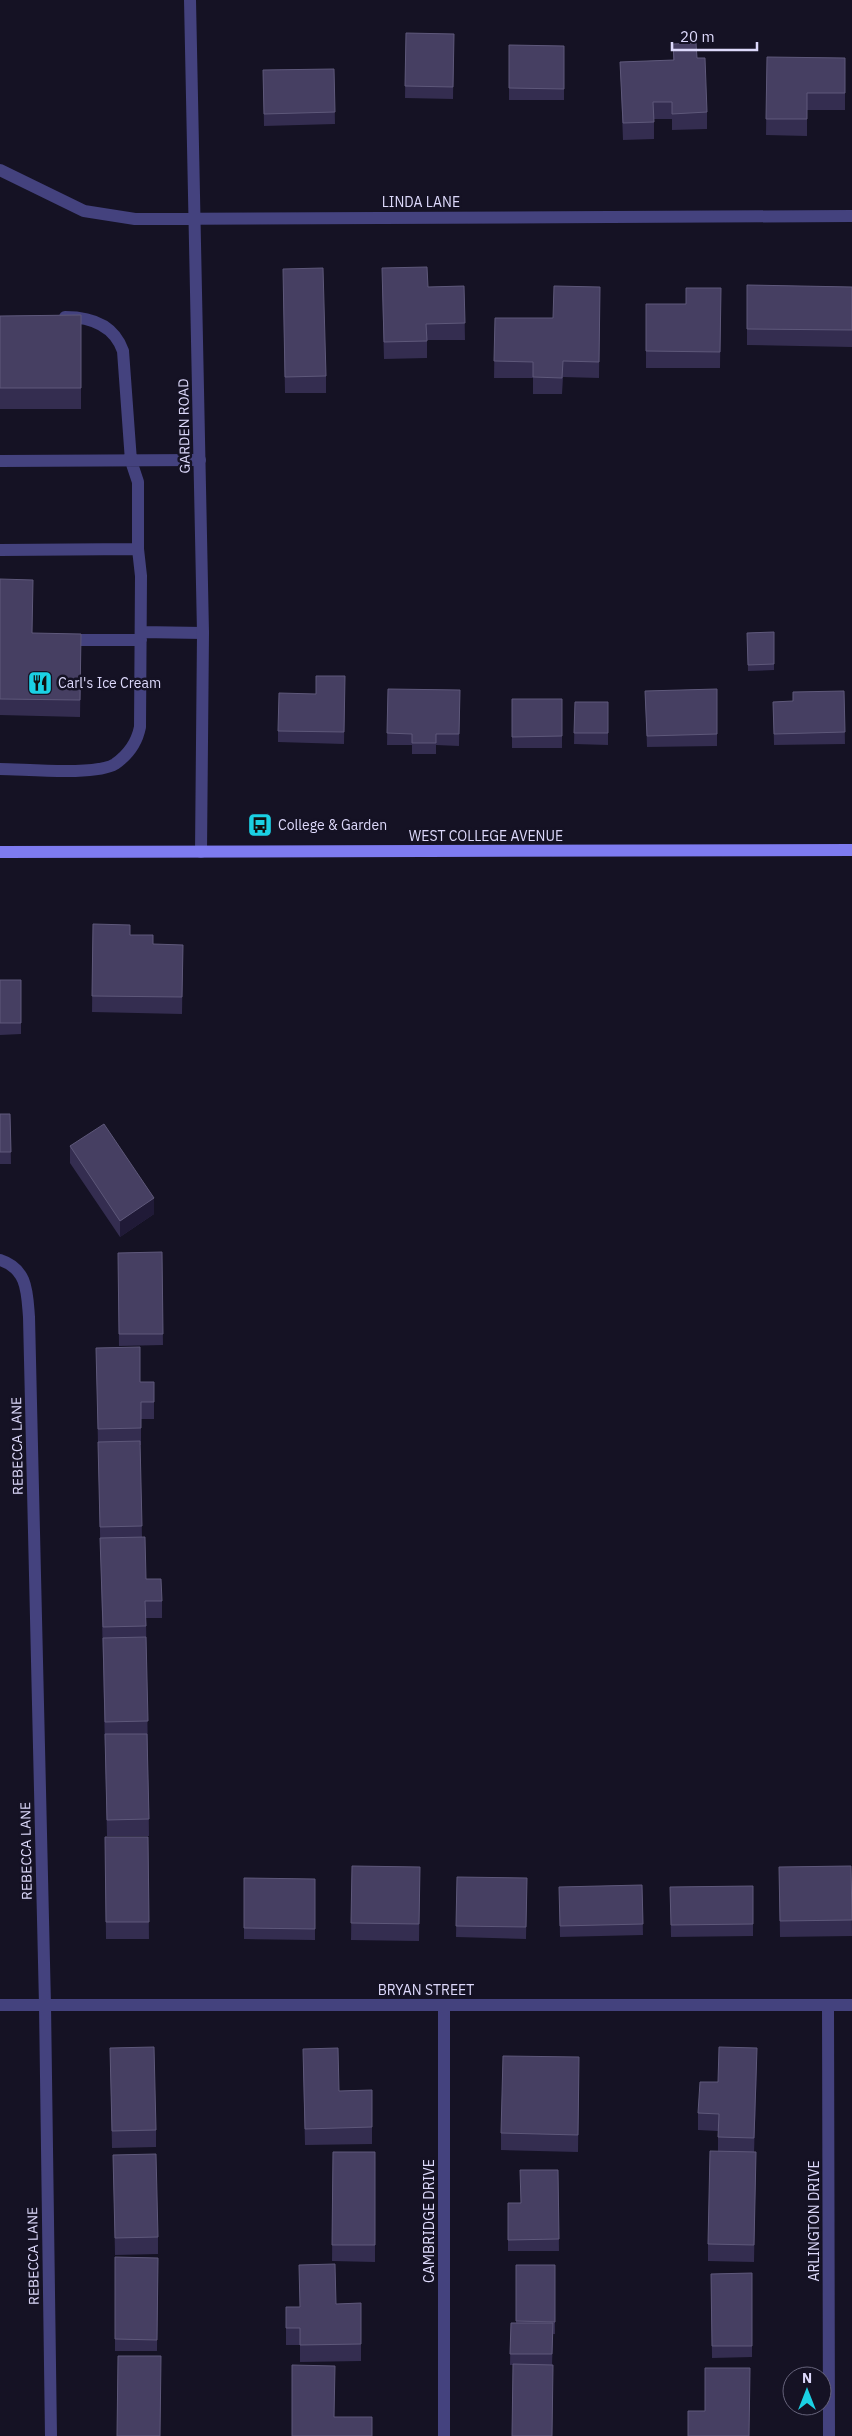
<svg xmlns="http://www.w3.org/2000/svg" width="852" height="2436" font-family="'IBM Plex Sans',sans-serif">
  <rect width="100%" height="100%" fill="#151224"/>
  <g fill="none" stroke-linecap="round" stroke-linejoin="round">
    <!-- service -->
    <path stroke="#44427e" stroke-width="12" d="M 0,461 L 200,460
      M 0,550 L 138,549 L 138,482 L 131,461 L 123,351 C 114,325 91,317 65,317
      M 141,632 L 203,633
      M 66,640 L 141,640
      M 0,769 C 25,769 96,776 115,764 C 128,755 137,742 140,727 L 141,576 L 138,549"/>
    <!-- minor -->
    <path stroke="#44427e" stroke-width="12" d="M 190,0 L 203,633 L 201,852
      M 0,170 L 84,211 L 135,219 L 852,216
      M 0,1260 C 28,1269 27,1293 29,1317 L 45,2005 L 51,2436
      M 0,2005 L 852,2005
      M 444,2005 L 444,2436
      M 828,2005 L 829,2436"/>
    <!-- secondary -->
    <path stroke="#7e7bf0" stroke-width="12" d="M 0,852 L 852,850"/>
  </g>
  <!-- wall -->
  <path fill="#342d50" d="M 406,33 L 454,34 L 453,99 L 405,98 Z
    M 673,44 L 697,58 L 707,112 L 707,129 L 672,130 L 672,119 L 654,119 L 654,139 L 623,140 L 620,62 L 673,60 Z
    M 509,45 L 564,46 L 564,100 L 509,100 Z
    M 767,57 L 845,58 L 845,110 L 807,110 L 807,136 L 766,135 Z
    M 334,69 L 335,124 L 264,126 L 263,70 Z
    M 283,285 L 326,376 L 326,393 L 285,393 Z
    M 382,285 L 428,287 L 464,286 L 465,340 L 427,340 L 427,358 L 384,359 Z
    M 747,285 L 852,287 L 852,347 L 747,345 Z
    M 600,287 L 599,378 L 563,377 L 562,394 L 533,394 L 533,378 L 494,378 L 495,318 L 553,318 Z
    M 721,288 L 720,368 L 646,368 L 646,304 L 686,304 Z
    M 81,315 L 81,409 L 0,409 L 0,316 Z
    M 0,579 L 32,633 L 81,650 L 80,717 L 0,715 Z
    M 774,632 L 774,670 L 748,671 L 747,633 Z
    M 345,676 L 344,744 L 278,742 L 278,731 L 316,694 Z
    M 388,689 L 460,690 L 459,746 L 436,745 L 436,754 L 412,754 L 412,745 L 387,745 Z
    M 717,689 L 717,746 L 647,747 L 645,691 Z
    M 844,691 L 845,744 L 774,745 L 773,702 L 793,702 Z
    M 512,699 L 562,699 L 562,748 L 512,748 Z
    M 575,702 L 608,702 L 608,745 L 574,744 Z
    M 93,924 L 130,935 L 153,944 L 183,945 L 182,1014 L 92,1012 Z
    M 0,980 L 21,980 L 21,1034 L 0,1035 Z
    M 0,1114 L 10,1114 L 11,1164 L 0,1164 Z
    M 70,1146 L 154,1214 L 120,1237 L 70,1163 Z
    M 162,1252 L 163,1345 L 119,1346 L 118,1253 Z
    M 96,1348 L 140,1382 L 154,1382 L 154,1419 L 141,1419 L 141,1445 L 140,1445 L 142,1537 L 146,1579 L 162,1601 L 162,1618 L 146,1618 L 149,1836 L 107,1836 L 98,1445 Z
    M 105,1837 L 148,1837 L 149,1939 L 106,1939 Z
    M 352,1866 L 420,1867 L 419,1941 L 351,1940 Z
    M 851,1866 L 852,1936 L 780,1937 L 779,1867 Z
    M 457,1877 L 527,1878 L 526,1939 L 456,1937 Z
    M 244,1878 L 315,1879 L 315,1940 L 244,1939 Z
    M 642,1885 L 643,1935 L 560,1937 L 559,1887 Z
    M 753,1886 L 753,1936 L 671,1937 L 670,1887 Z
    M 110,2048 L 156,2130 L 156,2147 L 112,2148 Z
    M 303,2065 L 339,2091 L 372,2090 L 372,2144 L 305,2145 Z
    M 757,2065 L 754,2152 L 756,2152 L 754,2262 L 708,2261 L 708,2244 L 718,2151 L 718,2131 L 698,2130 L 698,2113 L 718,2082 Z
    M 579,2074 L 578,2152 L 501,2150 L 501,2133 Z
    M 333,2152 L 375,2152 L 375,2262 L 332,2261 Z
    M 113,2155 L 158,2237 L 158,2254 L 115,2255 Z
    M 558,2170 L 559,2251 L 508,2251 L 508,2203 L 520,2203 Z
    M 115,2257 L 158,2258 L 157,2351 L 115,2351 Z
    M 516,2265 L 555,2265 L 555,2334 L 553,2334 L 552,2365 L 510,2365 L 511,2323 L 516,2323 Z
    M 752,2273 L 752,2357 L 712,2358 L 711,2274 Z
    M 361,2303 L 361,2361 L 300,2362 L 300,2345 L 286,2345 L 286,2307 L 300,2307 L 336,2304 Z"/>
  <!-- shaded-wall -->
  <path fill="#201a37" d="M 154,1198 L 154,1214 L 120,1237 L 120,1221 Z
    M 757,2048 L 757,2065 L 754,2155 L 754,2138 Z"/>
  <!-- building -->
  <path fill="#463f62" stroke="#5e587a" d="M 406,33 L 454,34 L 453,87 L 405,86 Z
    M 696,43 L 697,58 L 705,58 L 707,112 L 672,114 L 672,102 L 653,102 L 654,122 L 623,123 L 620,62 L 674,60 L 673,44 Z
    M 509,45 L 564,46 L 564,89 L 509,88 Z
    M 767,57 L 845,58 L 845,93 L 807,93 L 807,119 L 766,119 Z
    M 334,69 L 335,112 L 264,114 L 263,70 Z
    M 427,267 L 428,287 L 464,286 L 465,323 L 426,324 L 427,341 L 384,342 L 382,268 Z
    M 323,268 L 326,376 L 285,377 L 283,269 Z
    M 747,285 L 852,287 L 852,330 L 747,329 Z
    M 554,286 L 600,287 L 599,362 L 563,361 L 562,378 L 533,377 L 533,362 L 494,361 L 495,318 L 553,318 Z
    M 686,288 L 721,288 L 720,352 L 646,351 L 646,304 L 686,304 Z
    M 81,315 L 81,388 L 0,388 L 0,316 Z
    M 0,579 L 33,580 L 32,633 L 81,634 L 80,700 L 0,699 Z
    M 774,632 L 774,664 L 748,665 L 747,633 Z
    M 316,676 L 345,676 L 344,732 L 278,731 L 279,693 L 316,694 Z
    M 388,689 L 460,690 L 459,734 L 436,734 L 436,743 L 412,743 L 412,734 L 387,733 Z
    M 717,689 L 717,734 L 647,736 L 645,691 Z
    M 844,691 L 845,732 L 774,734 L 773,702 L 793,701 L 793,692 Z
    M 512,699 L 562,699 L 562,736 L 512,737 Z
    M 575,702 L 608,702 L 608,733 L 574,733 Z
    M 93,924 L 130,925 L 130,935 L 153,935 L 153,944 L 183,945 L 182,997 L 92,996 Z
    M 0,980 L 21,980 L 21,1023 L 0,1023 Z
    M 0,1114 L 10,1114 L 11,1152 L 0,1152 Z
    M 104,1124 L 154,1198 L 120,1221 L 70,1146 Z
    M 162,1252 L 163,1334 L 119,1334 L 118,1253 Z
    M 140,1347 L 140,1382 L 154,1382 L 154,1402 L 141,1402 L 141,1428 L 98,1429 L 96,1348 Z
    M 140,1441 L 142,1526 L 100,1527 L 98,1442 Z
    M 145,1537 L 146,1579 L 161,1579 L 162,1601 L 145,1601 L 146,1626 L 103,1627 L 100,1538 Z
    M 146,1637 L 148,1721 L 105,1722 L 103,1638 Z
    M 105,1734 L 147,1734 L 149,1819 L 107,1820 Z
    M 105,1837 L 148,1837 L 149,1922 L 106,1922 Z
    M 352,1866 L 420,1867 L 419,1924 L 351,1923 Z
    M 851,1866 L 852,1920 L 780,1921 L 779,1867 Z
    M 457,1877 L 527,1878 L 526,1927 L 456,1926 Z
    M 244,1878 L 315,1879 L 315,1929 L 244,1928 Z
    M 642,1885 L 643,1924 L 560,1926 L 559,1887 Z
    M 753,1886 L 753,1924 L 671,1925 L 670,1887 Z
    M 154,2047 L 156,2130 L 112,2131 L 110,2048 Z
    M 719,2047 L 757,2048 L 754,2138 L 718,2137 L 719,2114 L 698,2113 L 700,2082 L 718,2082 Z
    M 338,2048 L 339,2091 L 372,2090 L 372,2127 L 305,2129 L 303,2049 Z
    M 503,2056 L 579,2057 L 578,2135 L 501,2133 Z
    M 710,2151 L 756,2152 L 754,2245 L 708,2244 Z
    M 333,2152 L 375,2152 L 375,2245 L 332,2245 Z
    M 156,2154 L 158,2237 L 115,2238 L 113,2155 Z
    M 520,2170 L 558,2170 L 559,2239 L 508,2240 L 508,2203 L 521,2203 Z
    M 115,2257 L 158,2258 L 157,2340 L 115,2339 Z
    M 335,2264 L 336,2304 L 361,2303 L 361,2344 L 300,2345 L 300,2328 L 286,2328 L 286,2307 L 300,2307 L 299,2265 Z
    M 516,2265 L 555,2265 L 555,2322 L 516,2321 Z
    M 752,2273 L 752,2346 L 712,2346 L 711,2274 Z
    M 511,2323 L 553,2323 L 552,2354 L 510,2354 Z
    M 118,2356 L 161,2356 L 160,2436 L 117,2436 Z
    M 513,2364 L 553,2365 L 552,2436 L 512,2436 Z
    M 292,2365 L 335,2366 L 334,2417 L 372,2417 L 372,2436 L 292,2436 Z
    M 705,2368 L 750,2368 L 749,2436 L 688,2436 L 688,2411 L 705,2411 Z"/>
  <!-- icons -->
  <defs>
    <symbol id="restaurant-square" viewBox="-11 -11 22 22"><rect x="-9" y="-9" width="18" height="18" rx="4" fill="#1bd1e4" stroke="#151224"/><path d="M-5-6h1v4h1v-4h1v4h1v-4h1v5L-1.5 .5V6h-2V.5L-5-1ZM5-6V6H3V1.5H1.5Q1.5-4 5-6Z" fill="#111"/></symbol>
    <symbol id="bus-square" viewBox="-11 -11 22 22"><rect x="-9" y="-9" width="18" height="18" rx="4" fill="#1bd1e4" stroke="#151224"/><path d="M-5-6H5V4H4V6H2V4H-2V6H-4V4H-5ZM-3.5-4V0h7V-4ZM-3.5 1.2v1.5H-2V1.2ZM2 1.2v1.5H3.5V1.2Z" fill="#111"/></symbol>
  </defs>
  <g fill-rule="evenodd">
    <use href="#restaurant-square" x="26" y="669" width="28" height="28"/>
    <use href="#bus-square" x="246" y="811" width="28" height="28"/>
  </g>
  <g text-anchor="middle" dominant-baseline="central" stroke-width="5" stroke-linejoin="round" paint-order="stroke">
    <!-- street labels -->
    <g font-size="14" fill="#ddd9fb" stroke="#151224">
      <text x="421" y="202">LINDA LANE</text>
      <text transform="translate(184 426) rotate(-91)">GARDEN ROAD</text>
      <text x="486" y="836">WEST COLLEGE AVENUE</text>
      <text transform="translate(17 1446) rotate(-91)">REBECCA LANE</text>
      <text transform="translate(26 1851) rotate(-91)">REBECCA LANE</text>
      <text x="426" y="1990">BRYAN STREET</text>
      <text transform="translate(429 2221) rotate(-90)">CAMBRIDGE DRIVE</text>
      <text transform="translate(814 2221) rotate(-90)">ARLINGTON DRIVE</text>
      <text transform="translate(33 2256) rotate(-91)">REBECCA LANE</text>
    </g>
    <!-- poi labels -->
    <g font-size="14" fill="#ddd9fb" stroke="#151224" text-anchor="start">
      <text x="58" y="683">Carl's Ice Cream</text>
      <text x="278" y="825">College &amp; Garden</text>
    </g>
  </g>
  <!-- north arrow -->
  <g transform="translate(807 2391)"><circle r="24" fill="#151224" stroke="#65627a"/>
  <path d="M0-4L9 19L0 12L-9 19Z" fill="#1bd1e4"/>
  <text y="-8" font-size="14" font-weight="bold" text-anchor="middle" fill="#ddd9fb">N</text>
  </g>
  <!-- scale -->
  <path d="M672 42v8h85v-8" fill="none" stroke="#ddd9fb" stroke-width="2.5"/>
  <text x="680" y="42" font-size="15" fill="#ddd9fb" stroke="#151224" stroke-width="4" paint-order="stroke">20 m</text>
</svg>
